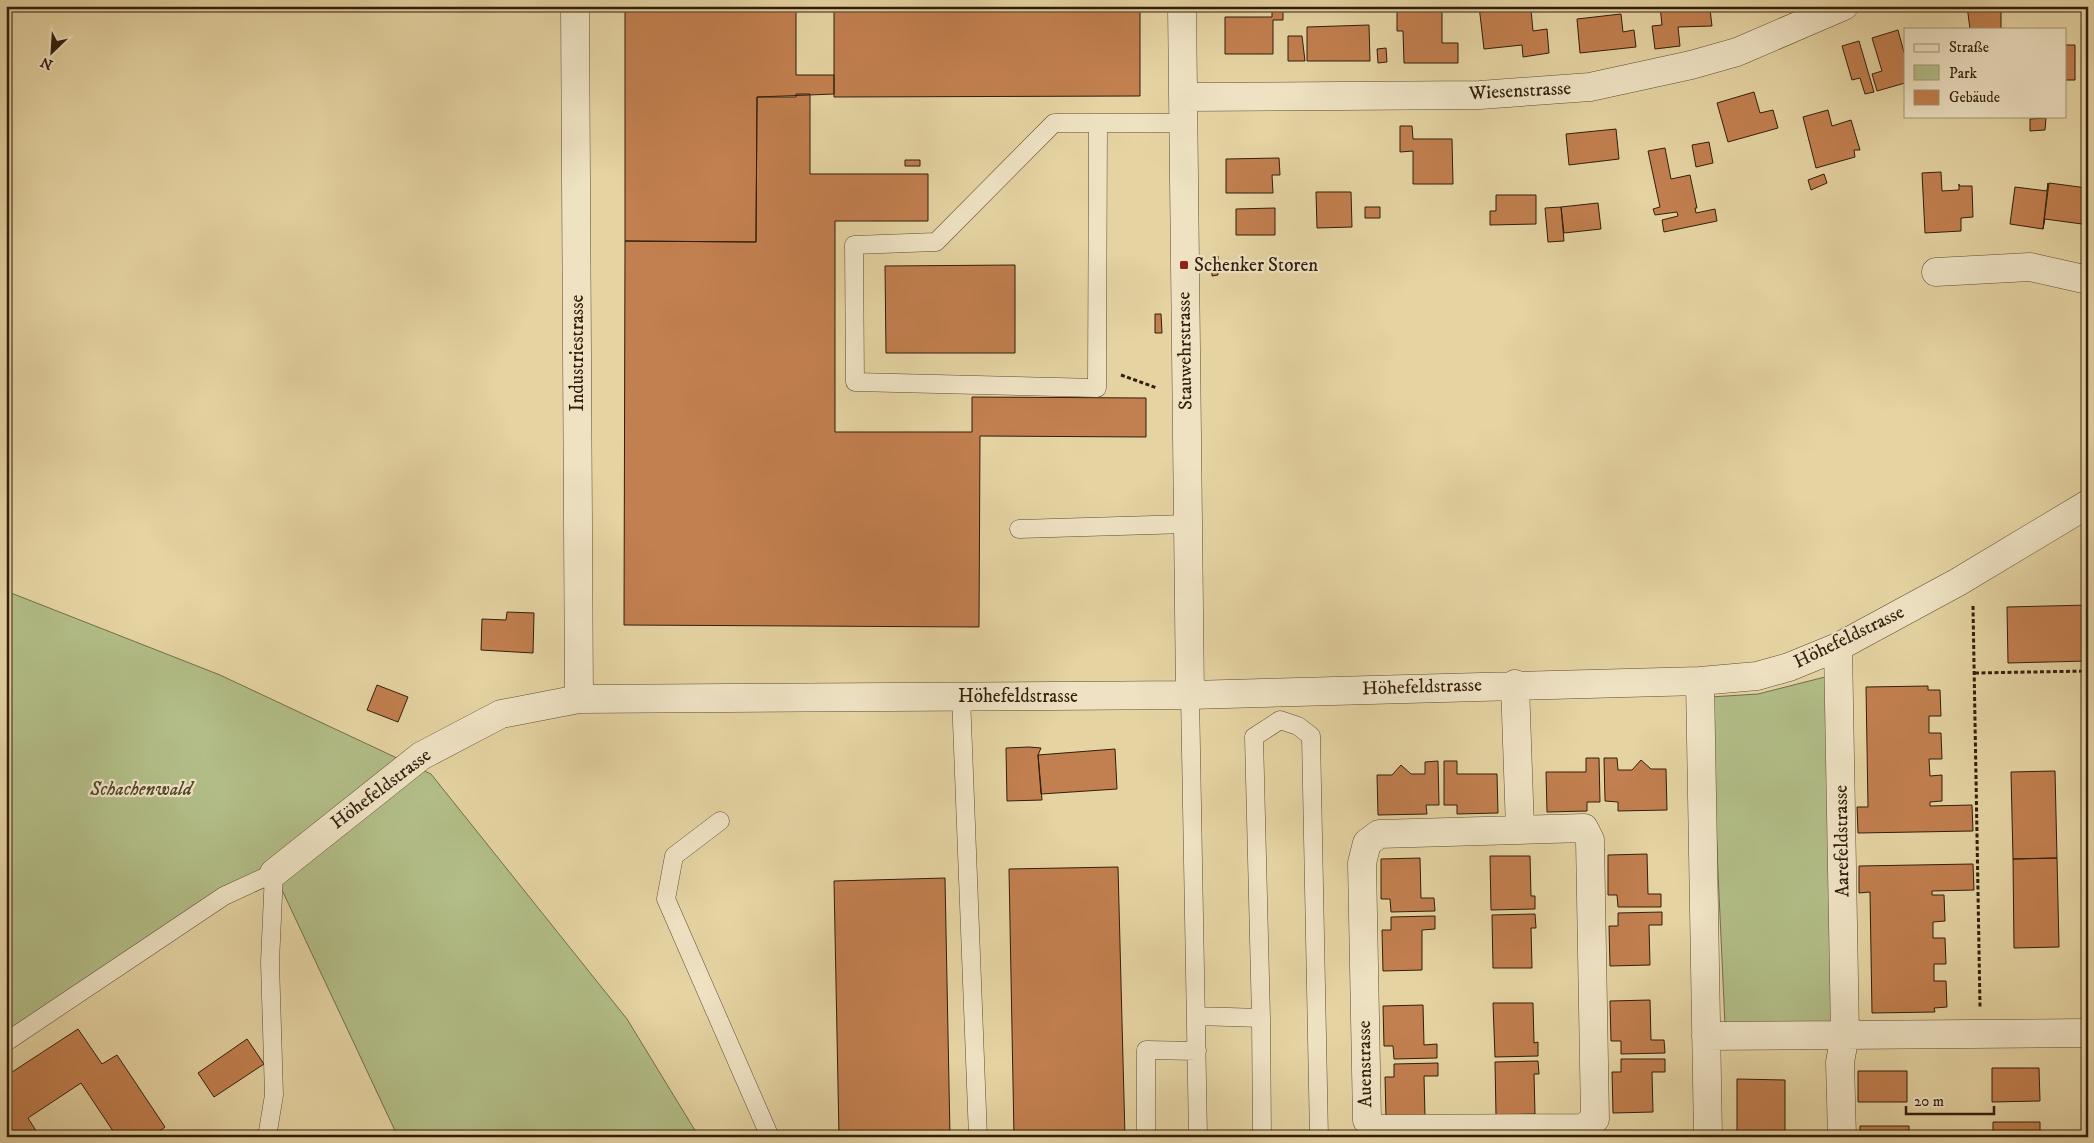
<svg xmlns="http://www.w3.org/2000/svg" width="2094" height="1143" font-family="'IM FELL DW Pica',serif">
  <rect width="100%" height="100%" fill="#e5d3a2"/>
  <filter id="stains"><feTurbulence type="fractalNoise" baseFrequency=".004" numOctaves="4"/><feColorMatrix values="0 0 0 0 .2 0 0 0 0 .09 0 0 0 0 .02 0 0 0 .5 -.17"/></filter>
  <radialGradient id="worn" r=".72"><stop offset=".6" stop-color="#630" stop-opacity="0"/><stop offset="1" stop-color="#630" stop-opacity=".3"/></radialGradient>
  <!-- green -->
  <path fill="#b2bd87" stroke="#726e49" d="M 6,591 L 220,675 L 431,774 L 627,1019 L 699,1137 L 398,1137 L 274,873 L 6,1040 Z
    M 1829,676 L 1833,1025 L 1725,1025 L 1710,697 L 1758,694 Z"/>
  <!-- building -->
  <path fill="#c27f4f" stroke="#321e0b" d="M 625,6 L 796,6 L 796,75 L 834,75 L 834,94 L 757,97 L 756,242 L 625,241 Z
    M 834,6 L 1140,6 L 1140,96 L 834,97 Z
    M 1272,6 L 1283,6 L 1283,20 L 1273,20 L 1273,54 L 1225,54 L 1225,17 L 1272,17 Z
    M 1479,6 L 1512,6 L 1513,12 L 1531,10 L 1533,31 L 1547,29 L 1549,53 L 1523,57 L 1522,45 L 1484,49 Z
    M 1660,6 L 1697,6 L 1697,10 L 1710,9 L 1712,26 L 1678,27 L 1680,46 L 1655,49 L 1652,26 L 1662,25 Z
    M 1967,6 L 2001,6 L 2001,29 L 1970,29 Z
    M 1442,9 L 1442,43 L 1458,43 L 1458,63 L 1404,63 L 1403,31 L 1397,31 L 1397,10 Z
    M 1621,14 L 1623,32 L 1634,30 L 1636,47 L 1580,53 L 1577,19 Z
    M 1369,25 L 1370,61 L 1307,61 L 1307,27 Z
    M 1898,30 L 1905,56 L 1905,83 L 1877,91 L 1872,74 L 1882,71 L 1872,38 Z
    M 1288,36 L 1302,36 L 1305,61 L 1288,61 Z
    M 1859,41 L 1874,92 L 1865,94 L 1860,78 L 1852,80 L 1842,46 Z
    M 2065,45 L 2075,45 L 2075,80 L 2065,80 Z
    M 1386,48 L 1387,62 L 1378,63 L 1377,49 Z
    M 1754,92 L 1760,113 L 1773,110 L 1778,128 L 1728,142 L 1717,103 Z
    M 796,94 L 810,94 L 810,174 L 928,174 L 928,221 L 835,221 L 835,432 L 972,432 L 972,397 L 1146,398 L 1146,437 L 980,436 L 979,627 L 624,625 L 625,241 L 756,242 L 757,97 L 796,97 Z
    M 1828,110 L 1832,126 L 1851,120 L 1860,150 L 1854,150 L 1855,157 L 1816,168 L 1803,117 Z
    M 2046,118 L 2045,130 L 2030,131 L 2030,119 Z
    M 1400,126 L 1412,126 L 1413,139 L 1452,139 L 1453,184 L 1413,184 L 1413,151 L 1400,152 Z
    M 1616,129 L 1619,159 L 1569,165 L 1566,134 Z
    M 1709,142 L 1713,163 L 1696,167 L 1692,145 Z
    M 1665,148 L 1671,179 L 1690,175 L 1697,208 L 1695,208 L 1696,213 L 1715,209 L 1717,221 L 1664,232 L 1662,220 L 1678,216 L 1677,212 L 1655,215 L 1653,209 L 1660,207 L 1648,151 Z
    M 1279,158 L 1280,175 L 1272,175 L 1273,193 L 1226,193 L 1226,159 Z
    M 905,160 L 920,160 L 920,166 L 905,166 Z
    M 1941,172 L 1942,191 L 1959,190 L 1959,184 L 1959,186 L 1972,186 L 1973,217 L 1961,218 L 1961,231 L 1925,233 L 1922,173 Z
    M 1824,174 L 1827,183 L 1811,190 L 1808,180 Z
    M 2048,183 L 2043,229 L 2010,224 L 2015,187 L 2047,191 Z
    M 2049,183 L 2087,188 L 2082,224 L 2045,219 L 2043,229 Z
    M 1316,192 L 1351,192 L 1352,227 L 1317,228 Z
    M 1496,195 L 1536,195 L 1536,224 L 1490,225 L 1490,211 L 1496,211 Z
    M 1598,203 L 1601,229 L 1564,233 L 1561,207 Z
    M 1365,207 L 1380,207 L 1380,218 L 1365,218 Z
    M 1561,207 L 1564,241 L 1548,242 L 1545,208 Z
    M 1275,208 L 1275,235 L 1236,235 L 1236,209 Z
    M 1218,256 L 1218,275 L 1212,276 L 1212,257 Z
    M 1015,265 L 1015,353 L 886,353 L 885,266 Z
    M 1155,314 L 1161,314 L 1162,333 L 1155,333 Z
    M 2088,605 L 2088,661 L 2008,663 L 2007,607 Z
    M 507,612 L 534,613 L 533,653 L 481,650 L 482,619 L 506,620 Z
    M 377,685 L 408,697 L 398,722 L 367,710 Z
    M 1928,686 L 1928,690 L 1940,690 L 1941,716 L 1929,716 L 1929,733 L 1941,733 L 1942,759 L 1929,759 L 1930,776 L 1942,775 L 1942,801 L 1930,802 L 1930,806 L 1972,805 L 1973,831 L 1858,833 L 1857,807 L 1868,807 L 1866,687 Z
    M 1029,747 L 1041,748 L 1038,755 L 1042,800 L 1007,801 L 1006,748 Z
    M 1115,749 L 1117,789 L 1041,794 L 1038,755 Z
    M 1586,758 L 1599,758 L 1600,802 L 1587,802 L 1587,811 L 1547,812 L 1546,772 L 1586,772 Z
    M 1604,758 L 1617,758 L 1618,770 L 1632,770 L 1641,760 L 1651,769 L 1666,769 L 1667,810 L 1618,811 L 1618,802 L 1605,801 Z
    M 1438,761 L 1439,805 L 1426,805 L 1427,814 L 1378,815 L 1377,775 L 1392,775 L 1401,765 L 1411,774 L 1425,774 L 1425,762 Z
    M 1444,761 L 1457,761 L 1457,774 L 1497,774 L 1498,813 L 1457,814 L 1457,805 L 1444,805 Z
    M 2055,771 L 2057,858 L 2013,859 L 2011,772 Z
    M 1647,854 L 1648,894 L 1661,894 L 1661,907 L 1618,907 L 1617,895 L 1608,895 L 1608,855 Z
    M 1490,856 L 1530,856 L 1531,896 L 1535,896 L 1535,909 L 1491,910 Z
    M 1420,858 L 1421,898 L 1434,898 L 1435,911 L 1391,912 L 1390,899 L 1381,899 L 1381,859 Z
    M 2057,858 L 2059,947 L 2014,948 L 2013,859 Z
    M 1973,864 L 1974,890 L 1932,891 L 1932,895 L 1944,895 L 1945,921 L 1933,922 L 1933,938 L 1945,938 L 1946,964 L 1934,964 L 1934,981 L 1946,981 L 1947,1007 L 1934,1008 L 1935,1012 L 1872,1013 L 1870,892 L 1859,893 L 1859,866 Z
    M 1118,867 L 1125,1137 L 1014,1137 L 1009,869 Z
    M 945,878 L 950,1137 L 839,1137 L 834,881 Z
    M 1662,912 L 1662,925 L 1649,925 L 1650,965 L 1610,966 L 1609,926 L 1618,926 L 1618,913 Z
    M 1535,914 L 1536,928 L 1531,928 L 1532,968 L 1493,968 L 1492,915 Z
    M 1435,916 L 1435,929 L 1422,930 L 1422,970 L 1383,971 L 1382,930 L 1391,930 L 1391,917 Z
    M 1650,1000 L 1651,1040 L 1664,1040 L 1665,1053 L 1621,1054 L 1621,1041 L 1611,1041 L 1610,1001 Z
    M 1493,1003 L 1533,1003 L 1534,1043 L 1538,1042 L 1538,1056 L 1495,1057 Z
    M 1423,1005 L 1424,1045 L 1437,1044 L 1437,1058 L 1394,1059 L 1393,1046 L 1384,1046 L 1383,1006 Z
    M 78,1029 L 102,1064 L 117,1055 L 165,1127 L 160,1131 L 164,1137 L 117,1137 L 81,1083 L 28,1118 L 40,1137 L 6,1137 L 6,1076 Z
    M 247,1039 L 264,1064 L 214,1097 L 198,1073 Z
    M 1621,1059 L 1665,1059 L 1665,1072 L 1652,1072 L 1653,1112 L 1613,1113 L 1612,1072 L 1621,1072 Z
    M 1538,1061 L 1539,1074 L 1534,1074 L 1535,1114 L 1496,1115 L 1495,1062 Z
    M 1438,1063 L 1438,1076 L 1424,1076 L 1425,1116 L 1386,1117 L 1385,1077 L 1394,1077 L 1394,1064 Z
    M 1992,1068 L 2039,1068 L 2040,1101 L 1992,1102 Z
    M 1858,1071 L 1907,1071 L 1907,1102 L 1858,1102 Z
    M 1737,1079 L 1785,1080 L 1785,1137 L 1737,1137 Z
    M 1993,1122 L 2040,1122 L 2040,1137 L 1993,1137 Z
    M 1860,1126 L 1909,1126 L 1909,1137 L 1860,1137 Z"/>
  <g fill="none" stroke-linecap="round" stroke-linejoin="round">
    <defs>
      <path id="service" d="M 1098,123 L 1054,123 L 936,242 L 854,245 L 855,382 L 1097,388 L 1098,123 L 1183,123
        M 1019,529 L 1187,524
        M 1190,695 L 1198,1137
        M 961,696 L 978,1137
        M 720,821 L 674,856 L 666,899 L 770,1137
        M 1196,1016 L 1261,1018
        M 6,1042 L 224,896 L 274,873 L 270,962 L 274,1095 L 267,1137
        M 1146,1137 L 1146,1050 L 1197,1051
        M 1262,1137 L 1261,1018 L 1254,737 L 1280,720 L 1298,726 L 1311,736 L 1319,1137"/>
      <path id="minor" d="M 575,6 L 579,699
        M 1182,6 L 1190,695
        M 1183,97 L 1480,95 L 1590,87 L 1691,65 L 1737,52 L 1844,6
        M 1936,272 L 2030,267 L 2088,280
        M 1838,647 L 1845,1035 L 1840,1062 L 1842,1137
        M 1700,681 L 1708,1137
        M 1515,684 L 1520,829
        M 1584,828 L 1590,840 L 1595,1119 L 1583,1128 L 1376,1129 L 1367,1120 L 1362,863 L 1367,843 L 1379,834 Z
        M 274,873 L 421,756 L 501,714 L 579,699 L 1190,695 L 1700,681 L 1757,676 L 1789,667 L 1838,647 L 1958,582 L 2088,504
        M 1706,1036 L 2088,1033"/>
    </defs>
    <!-- service casing -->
    <use href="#service" stroke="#5f4b31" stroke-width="19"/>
    <!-- minor casing -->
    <use href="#minor" stroke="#5f4b31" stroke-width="29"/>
    <!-- path -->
    <path stroke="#321e0b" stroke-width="3" stroke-dasharray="4 2.5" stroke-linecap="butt" d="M 1121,375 L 1157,388
      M 1973,606 L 1980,1007
      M 1975,673 L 2088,671"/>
    <!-- service -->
    <use href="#service" stroke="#eee2c3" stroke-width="18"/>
    <!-- minor -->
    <use href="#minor" stroke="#eee2c3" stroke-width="28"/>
  </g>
  <!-- markers -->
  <rect fill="#8f2418" stroke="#eee2c3" stroke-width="2" x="1179" y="260" width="10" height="10" rx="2.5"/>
  <g text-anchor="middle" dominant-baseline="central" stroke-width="4.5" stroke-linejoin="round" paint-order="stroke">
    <!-- street labels -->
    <g font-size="19" fill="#321e0b" stroke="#eee2c3">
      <text transform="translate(1520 91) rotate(-3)">Wiesenstrasse</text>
      <text transform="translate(1185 351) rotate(-91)">Stauwehrstrasse</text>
      <text transform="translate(577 353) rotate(-90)">Industriestrasse</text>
      <text transform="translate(1849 637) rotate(-26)">Höhefeldstrasse</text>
      <text transform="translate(1422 687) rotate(-2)">Höhefeldstrasse</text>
      <text x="1018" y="696">Höhefeldstrasse</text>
      <text transform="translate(381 789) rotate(-37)">Höhefeldstrasse</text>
      <text transform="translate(1842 841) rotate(-91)">Aarefeldstrasse</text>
      <text transform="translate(1365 1064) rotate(-91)">Auenstrasse</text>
    </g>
    <!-- poi labels -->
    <g font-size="19" fill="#321e0b" stroke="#eee2c3" text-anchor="start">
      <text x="1194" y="265">Schenker Storen</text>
    </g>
    <!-- park labels -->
    <g font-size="19" font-style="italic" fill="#52462a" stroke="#eee2c3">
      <text x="141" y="789">Schachenwald</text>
    </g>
  </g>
  <!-- margin -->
  <rect width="2094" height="1143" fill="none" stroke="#e5d3a2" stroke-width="25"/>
  <rect x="8" y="8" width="2079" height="1128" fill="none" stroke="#321e0b" stroke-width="2.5"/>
  <rect x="12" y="12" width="2069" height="1118" fill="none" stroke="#321e0b"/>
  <!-- legend -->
  <rect x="1904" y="28" width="162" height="90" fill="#eee2c3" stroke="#a39479"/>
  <rect x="1914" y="44" width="25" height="8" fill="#eee2c3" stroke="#a39479"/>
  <text x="1949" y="52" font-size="15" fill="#321e0b">Straße</text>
  <rect x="1914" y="65" width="25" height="15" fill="#b2bd87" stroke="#a39479"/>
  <text x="1949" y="78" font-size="15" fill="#321e0b">Park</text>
  <rect x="1914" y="90" width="25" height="15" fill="#c27f4f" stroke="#a39479"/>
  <text x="1949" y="102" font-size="15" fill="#321e0b">Gebäude</text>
  <!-- north arrow -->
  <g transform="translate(52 52) rotate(205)" stroke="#eee2c3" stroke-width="4" paint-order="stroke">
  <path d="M0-4L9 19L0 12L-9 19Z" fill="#321e0b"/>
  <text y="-8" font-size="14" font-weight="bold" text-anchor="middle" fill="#321e0b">N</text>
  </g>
  <!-- scale -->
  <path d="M1906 1106v8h88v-8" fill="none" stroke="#321e0b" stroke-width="2.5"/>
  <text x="1914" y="1106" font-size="15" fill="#321e0b" stroke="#eee2c3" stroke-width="4" paint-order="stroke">20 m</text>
  <rect width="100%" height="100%" filter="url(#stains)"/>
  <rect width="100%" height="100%" fill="url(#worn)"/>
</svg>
